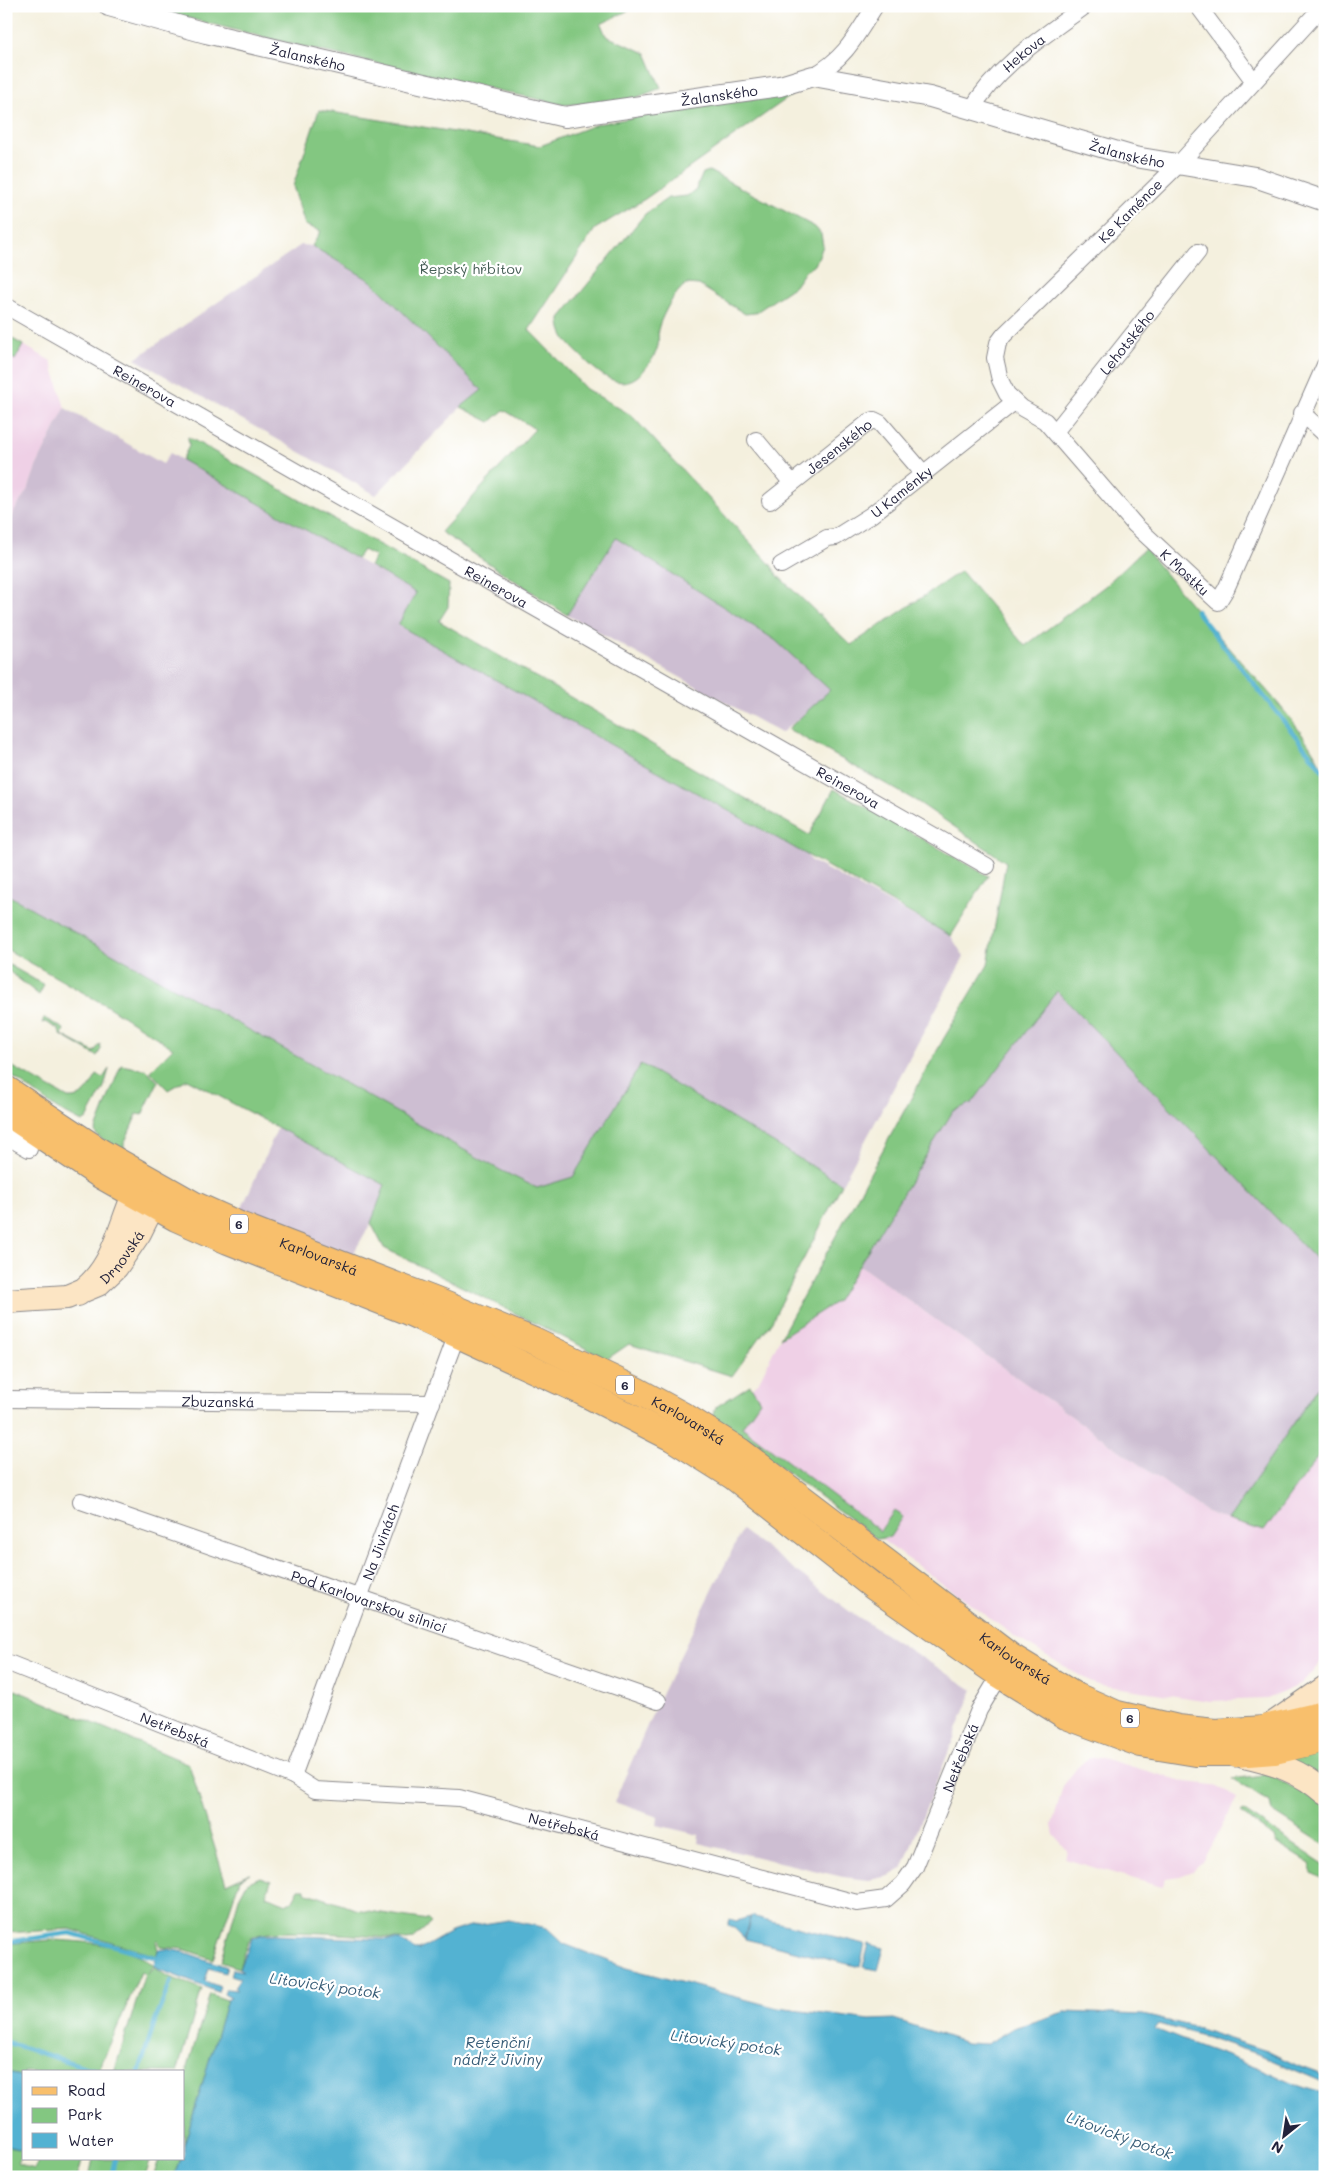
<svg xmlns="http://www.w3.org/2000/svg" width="1331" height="2183" font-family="Mali,sans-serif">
  <rect width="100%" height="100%" fill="#fff"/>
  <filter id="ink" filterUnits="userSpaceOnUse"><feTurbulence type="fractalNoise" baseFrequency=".02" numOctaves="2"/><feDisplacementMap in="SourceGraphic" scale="10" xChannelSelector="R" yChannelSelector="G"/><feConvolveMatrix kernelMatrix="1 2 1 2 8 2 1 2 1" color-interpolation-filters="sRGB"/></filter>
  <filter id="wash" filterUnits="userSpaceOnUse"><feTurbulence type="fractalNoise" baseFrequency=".0096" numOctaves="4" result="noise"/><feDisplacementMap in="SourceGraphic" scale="20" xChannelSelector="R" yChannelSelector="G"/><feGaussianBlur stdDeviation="1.12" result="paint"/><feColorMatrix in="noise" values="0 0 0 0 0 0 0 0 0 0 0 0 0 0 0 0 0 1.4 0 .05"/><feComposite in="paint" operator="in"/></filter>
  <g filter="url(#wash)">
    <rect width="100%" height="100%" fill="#f4f0de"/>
    <!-- built -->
    <path fill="#efd0e6" d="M 6,335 L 51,361 L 65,408 L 36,467 L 29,487 L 6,525 Z
      M 859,1265 L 1206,1512 L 1228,1520 L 1319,1455 L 1325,1447 L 1325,1657 L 1302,1684 L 1267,1699 L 1210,1701 L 1094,1684 L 1017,1638 L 717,1420 L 758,1383 L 780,1338 L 837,1301 Z
      M 1098,1757 L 1186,1782 L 1213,1785 L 1237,1798 L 1203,1862 L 1193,1871 L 1180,1876 L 1166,1878 L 1162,1887 L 1065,1859 L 1067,1850 L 1054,1835 L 1052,1825 L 1063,1786 L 1080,1764 L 1088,1759 Z"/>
    <!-- industrial -->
    <path fill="#cdbed2" d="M 301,245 L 312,246 L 371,281 L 482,390 L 461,407 L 376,495 L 135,359 Z
      M 65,408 L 163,464 L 170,453 L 416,593 L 398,625 L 805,854 L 813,862 L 951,936 L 964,957 L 842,1184 L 641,1065 L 573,1177 L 537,1188 L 500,1170 L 6,894 L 6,525 L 29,487 L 36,467 Z
      M 616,538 L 775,640 L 831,691 L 781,733 L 567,615 Z
      M 1057,991 L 1314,1257 L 1325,1273 L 1325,1377 L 1228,1520 L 1206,1512 L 859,1265 L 953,1111 L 972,1103 Z
      M 278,1127 L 385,1185 L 371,1223 L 350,1259 L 241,1210 Z
      M 742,1530 L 849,1611 L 973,1690 L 902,1869 L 889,1876 L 869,1880 L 843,1877 L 698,1843 L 699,1835 L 657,1825 L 658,1817 L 614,1802 L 658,1701 Z"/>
    <!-- green -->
    <path fill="#83c781" stroke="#52745e" d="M 164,6 L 637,6 L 601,24 L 606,36 L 646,53 L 661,88 L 630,100 L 564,105 L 308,48 L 163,12 Z
      M 792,95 L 645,199 L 595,229 L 529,330 L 586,389 L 631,415 L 771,565 L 777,575 L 851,645 L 961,571 L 1025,646 L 1105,586 L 1145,548 C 1177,590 1213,629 1247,668 C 1276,701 1306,733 1325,773 L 1325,1273 L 1314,1257 L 1057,991 L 972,1103 L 953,1111 L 837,1301 L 780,1338 L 944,1038 L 988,965 L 1006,862 L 918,802 L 788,729 L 830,690 L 775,640 L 616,538 L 567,615 L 441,532 L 535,429 L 504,410 L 490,422 L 461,407 L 482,390 L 371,281 L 312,246 L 321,231 L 305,225 L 293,186 L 319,110 L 540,146 L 597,124 L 729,101 Z
      M 709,171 L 815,227 L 821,234 L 823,246 L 815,265 L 806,270 L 795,286 L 755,313 L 745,314 L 699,285 L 686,284 C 674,293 664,312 659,326 C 657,333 660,342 657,349 C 655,356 650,363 645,369 C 622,397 598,373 579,354 C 568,344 559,333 560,318 L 645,214 L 668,198 L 687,196 L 696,189 L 703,173 Z
      M 6,335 L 23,345 L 15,360 L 6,355 Z
      M 188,437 L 449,584 L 448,607 L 439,621 L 809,835 L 834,789 L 988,876 L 951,936 L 398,625 L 416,593 L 370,566 L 375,556 L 363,550 L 357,559 L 182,460 L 189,446 Z
      M 6,894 L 500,1170 L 537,1188 L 573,1177 L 641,1064 L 842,1184 L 772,1321 L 732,1376 L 629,1344 L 607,1359 L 384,1248 L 371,1223 L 385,1185 L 187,1079 L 168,1090 L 150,1071 L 173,1048 L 107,1006 L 6,949 Z
      M 6,963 L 44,985 L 39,995 L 6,969 Z
      M 44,1018 L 64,1029 L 62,1035 L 94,1052 L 100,1044 L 101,1049 L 97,1056 L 61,1035 L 58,1029 L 45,1022 L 42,1023 Z
      M 6,1063 L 68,1098 C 85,1099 89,1088 97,1075 L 103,1078 L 109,1069 L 104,1087 L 87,1119 L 82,1122 L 57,1109 L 6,1072 Z
      M 121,1065 L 147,1070 L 158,1082 L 142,1115 L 137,1114 L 124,1144 L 124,1153 L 97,1136 L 95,1132 Z
      M 1325,1377 L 1325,1447 L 1264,1531 L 1228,1520 Z
      M 750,1385 L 760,1401 L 742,1427 L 880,1531 L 894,1511 L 903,1517 L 890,1537 L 877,1539 L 713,1417 L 716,1407 Z
      M 6,1686 L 189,1764 L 226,1884 L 250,1873 L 240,1879 L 213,1959 L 183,1949 L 160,1947 L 158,1940 L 156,1941 L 158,1950 L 157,1956 L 70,1929 L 6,1933 Z
      M 1325,1749 L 1325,1783 L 1289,1760 Z
      M 1270,1774 L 1318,1802 L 1325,1809 L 1325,1845 L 1272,1811 L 1270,1802 L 1232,1779 Z
      M 1243,1811 L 1325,1865 L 1325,1879 L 1313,1872 L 1310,1864 L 1276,1843 L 1274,1838 L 1241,1813 Z
      M 260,1877 L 271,1881 L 266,1896 L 287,1904 L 292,1902 L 299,1889 L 305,1889 L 305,1892 L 355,1909 L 428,1920 L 431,1923 L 413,1939 L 406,1940 C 382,1937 269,1926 253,1937 C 246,1942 242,1959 239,1968 L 221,1962 L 239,1898 L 247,1883 Z
      M 51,1940 C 80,1941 132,1944 154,1966 L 147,1974 L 155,1968 L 167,1976 L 202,1989 L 177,2072 L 114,2072 L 145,1974 L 141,1972 L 98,2072 L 24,2072 L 24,2078 L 13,2073 L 6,2074 L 6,1944 Z
      M 210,1994 L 227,2000 L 184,2146 L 184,2079 Z
      M 6,2146 L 24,2150 L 17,2163 L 34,2170 L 39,2159 L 83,2159 L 77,2177 L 6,2177 Z
      M 93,2159 L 150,2159 L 144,2177 L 89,2177 Z
      M 159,2159 L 180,2159 L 174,2177 L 153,2177 Z"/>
    <!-- water -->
    <path fill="#53b2d2" stroke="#3a6a86" d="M 751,1916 L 865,1944 L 860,1967 L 745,1939 Z
      M 750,1917 L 744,1938 L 734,1928 L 728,1926 L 730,1919 L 736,1921 Z
      M 509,1920 L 547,1928 L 564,1944 L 627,1968 L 778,2008 L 870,2020 L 894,2019 L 966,2043 L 987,2044 L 1013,2028 L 1065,2012 L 1143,2015 L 1190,2026 L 1267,2051 L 1298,2066 L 1325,2076 L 1325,2083 L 1255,2053 L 1207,2037 L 1159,2024 L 1155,2029 C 1188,2043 1223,2054 1256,2067 C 1279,2076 1300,2089 1325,2093 L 1325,2177 L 174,2177 L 180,2159 L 184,2159 L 184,2146 L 227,2000 L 231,1998 L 224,1994 L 226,1989 L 237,1990 L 234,1987 L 240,1978 L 231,1975 L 233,1969 L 243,1971 L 239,1968 L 252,1939 L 260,1935 L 275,1935 L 399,1940 L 415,1950 L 419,1950 L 451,1932 L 470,1926 Z
      M 869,1944 L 884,1948 L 878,1970 L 863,1967 Z
      M 166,1949 L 184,1952 L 227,1967 L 225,1973 L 209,1968 L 205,1981 L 220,1987 L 218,1992 L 158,1969 L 154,1965 L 158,1950 Z
      M 13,2073 L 24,2078 L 24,2150 L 6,2146 L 6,2074 Z"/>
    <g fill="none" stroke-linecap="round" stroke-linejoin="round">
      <!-- stream -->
      <path stroke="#53b2d2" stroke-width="4.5" d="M 1196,611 L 1325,773
        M 6,1942 L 70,1933 L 161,1959
        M 6,2042 L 101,2072
        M 139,2072 L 155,2021 L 171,1981
        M 111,2177 L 115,2159"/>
    </g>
  </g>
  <g filter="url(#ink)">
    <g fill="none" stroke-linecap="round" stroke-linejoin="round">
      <defs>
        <g id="minor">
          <path d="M 1198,6 L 1253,80"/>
          <path id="s1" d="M 1323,6 L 1178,165 L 1004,335 L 998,343 L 995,358 L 1000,380 L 1007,394 L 1022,408 L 1045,421 L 1135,525 L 1218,602 L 1226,589 L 1325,365"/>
          <path d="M 813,76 C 845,59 856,36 875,6"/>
          <path id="s2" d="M 971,110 C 998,65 1043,37 1085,6"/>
          <path id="s3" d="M 6,306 L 987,866"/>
          <path d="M 1302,413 L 1325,434"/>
          <path id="s4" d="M 1055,432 L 1198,252"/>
          <path d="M 756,440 L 792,483"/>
          <path id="s5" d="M 770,501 L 869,422 L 874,420 L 880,423 L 924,474"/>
          <path id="s6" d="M 781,565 L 827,538 L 836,537 L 871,515 L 1014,402"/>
          <path d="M 6,1136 L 29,1149"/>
          <path id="s7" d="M 6,1399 L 432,1403"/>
          <path id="s8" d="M 81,1501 L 658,1701"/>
          <path id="s9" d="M 6,1662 L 293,1776 L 315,1790 L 459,1798 L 857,1903 L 886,1899 L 903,1884 L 915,1867 L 979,1710 L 1000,1675"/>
          <path id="s10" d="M 293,1776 L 457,1334"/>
        </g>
        <g id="tertiary">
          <path id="s11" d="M 109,6 L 206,33 L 565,117 L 780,86 L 813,76 L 930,97 L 1135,157 L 1255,177 L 1325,201"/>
        </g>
        <g id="secondary">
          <path id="s12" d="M 6,1301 L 67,1297 L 98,1284 L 116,1267 L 139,1233 L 156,1199 L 153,1183 L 142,1186 L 134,1195 C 118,1232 113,1271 78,1294"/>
          <path d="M 1273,1724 L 1325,1688"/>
          <path d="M 1244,1756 C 1275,1763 1301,1771 1325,1793"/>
        </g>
        <g id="primary">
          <path id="s13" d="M 6,1089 L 101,1152 L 193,1204 L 242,1226 L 439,1302 L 534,1341 L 636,1390 L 686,1417 L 740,1451 L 1010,1656 L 1074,1695 L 1117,1714 L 1178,1728 L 1215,1732 L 1265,1729"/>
          <path d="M 6,1112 L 100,1175 L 176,1218 L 228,1241 L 406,1311 L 578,1390 L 672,1438 L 734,1477 L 874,1587 L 1000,1675 L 1066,1716 L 1141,1744 L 1196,1753 L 1235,1753"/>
        </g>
        <path id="trunk" d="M 1265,1729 L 1325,1715
          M 1235,1753 L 1274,1750 L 1325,1738"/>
      </defs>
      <!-- minor casing -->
      <use href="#minor" stroke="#8b898c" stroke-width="18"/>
      <!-- tertiary casing -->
      <use href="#tertiary" stroke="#8b898c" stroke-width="22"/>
      <!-- secondary casing -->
      <use href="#secondary" stroke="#8b898c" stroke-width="26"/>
      <!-- primary casing -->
      <use href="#primary" stroke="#8b898c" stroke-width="28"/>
      <!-- trunk casing -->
      <use href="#trunk" stroke="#8b898c" stroke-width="29"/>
      <!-- minor -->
      <use href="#minor" stroke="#fff" stroke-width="16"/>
      <!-- tertiary -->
      <use href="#tertiary" stroke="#fff" stroke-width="20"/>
      <!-- secondary -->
      <use href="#secondary" stroke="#fce5c4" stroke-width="24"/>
      <!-- primary -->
      <use href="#primary" stroke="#f8bf6c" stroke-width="26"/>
      <!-- trunk -->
      <use href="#trunk" stroke="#f8bf6c" stroke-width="28"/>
    </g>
  </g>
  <g text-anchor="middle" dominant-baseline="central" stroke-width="4.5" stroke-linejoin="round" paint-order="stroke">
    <!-- shield labels -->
    <g fill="#fff" stroke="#646476" stroke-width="1">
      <rect x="230" y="1214.5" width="18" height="19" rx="4"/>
      <rect x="616" y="1375.5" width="18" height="19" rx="4"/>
      <rect x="1121" y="1708.5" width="18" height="19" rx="4"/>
    </g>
    <g font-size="12" font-weight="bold" fill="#22223b">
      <text x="239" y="1224">6</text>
      <text x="625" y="1385">6</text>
      <text x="1130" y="1718">6</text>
    </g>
    <!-- street labels -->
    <g font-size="14" fill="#22223b" stroke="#fff">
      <text stroke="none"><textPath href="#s2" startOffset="78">Hekova</textPath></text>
      <text stroke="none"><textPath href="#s11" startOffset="205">Žalanského</textPath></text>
      <text stroke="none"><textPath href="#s11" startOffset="625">Žalanského</textPath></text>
      <text stroke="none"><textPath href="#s11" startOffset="1045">Žalanského</textPath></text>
      <text transform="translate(1130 211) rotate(-45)">Ke Kaménce</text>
      <text stroke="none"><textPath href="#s4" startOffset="115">Lehotského</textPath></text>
      <text stroke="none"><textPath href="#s3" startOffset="160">Reinerova</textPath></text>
      <text stroke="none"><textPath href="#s5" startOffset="88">Jesenského</textPath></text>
      <text stroke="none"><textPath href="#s6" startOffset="142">U Kaménky</textPath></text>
      <text stroke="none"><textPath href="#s1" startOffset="775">K Mostku</textPath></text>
      <text stroke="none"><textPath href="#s3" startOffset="565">Reinerova</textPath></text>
      <text stroke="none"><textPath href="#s3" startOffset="970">Reinerova</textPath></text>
      <text stroke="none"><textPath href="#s12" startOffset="131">Drnovská</textPath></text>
      <text stroke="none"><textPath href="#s13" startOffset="356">Karlovarská</textPath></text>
      <text stroke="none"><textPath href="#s7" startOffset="212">Zbuzanská</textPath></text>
      <text stroke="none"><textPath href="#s13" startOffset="761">Karlovarská</textPath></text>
      <text stroke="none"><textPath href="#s10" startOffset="250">Na Jivinách</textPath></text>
      <text stroke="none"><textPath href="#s8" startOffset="305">Pod Karlovarskou silnicí</textPath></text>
      <text stroke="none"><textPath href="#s13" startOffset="1166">Karlovarská</textPath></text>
      <text stroke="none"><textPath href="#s9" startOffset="182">Netřebská</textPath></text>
      <text stroke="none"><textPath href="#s9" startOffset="1082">Netřebská</textPath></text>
      <text stroke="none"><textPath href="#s9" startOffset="588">Netřebská</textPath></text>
    </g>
    <!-- park labels -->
    <g font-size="14" fill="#445c54" stroke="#fff">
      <text x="471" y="268">Řepský hřbitov</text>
    </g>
    <!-- water labels -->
    <g font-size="15" font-style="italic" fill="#365c77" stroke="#fff">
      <text transform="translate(325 1985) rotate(8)">Litovický potok</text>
      <text x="498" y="2042">Retenční<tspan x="498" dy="17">nádrž Jiviny</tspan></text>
      <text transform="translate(726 2042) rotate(8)">Litovický potok</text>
      <text transform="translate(1120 2135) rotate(20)">Litovický potok</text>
    </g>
  </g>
  <!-- margin -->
  <rect width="1331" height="2183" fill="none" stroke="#fff" stroke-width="25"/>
  <!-- legend -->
  <rect x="22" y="2070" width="162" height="90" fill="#ffffff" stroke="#a7a7b1"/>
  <rect x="32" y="2087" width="25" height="8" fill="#f8bf6c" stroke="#a7a7b1"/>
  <text x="68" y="2096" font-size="15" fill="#22223b">Road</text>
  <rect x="32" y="2108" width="25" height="15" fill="#83c781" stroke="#a7a7b1"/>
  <text x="68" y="2120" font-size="15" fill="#22223b">Park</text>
  <rect x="32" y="2133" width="25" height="15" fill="#53b2d2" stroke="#a7a7b1"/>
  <text x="68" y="2146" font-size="15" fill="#22223b">Water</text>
  <!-- north arrow -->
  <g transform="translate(1284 2136) rotate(210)" stroke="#ffffff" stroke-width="4" paint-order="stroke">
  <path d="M0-4L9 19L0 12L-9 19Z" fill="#22223b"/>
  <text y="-8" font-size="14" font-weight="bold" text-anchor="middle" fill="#22223b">N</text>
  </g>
</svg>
